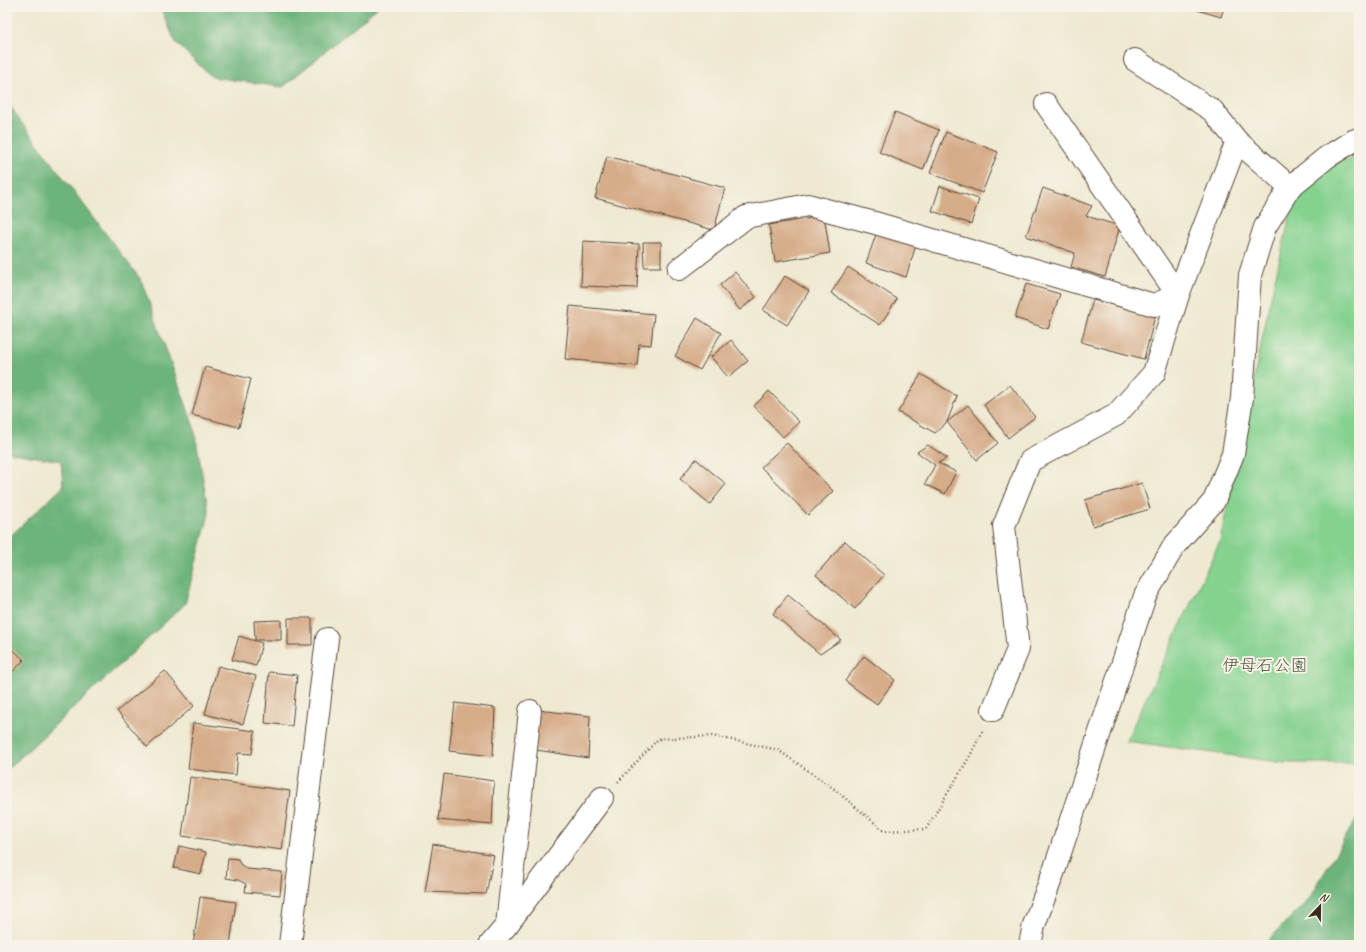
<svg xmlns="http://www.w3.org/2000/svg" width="1366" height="952" font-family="Caveat,'Klee One',sans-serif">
  <rect width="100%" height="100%" fill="#f7f3e8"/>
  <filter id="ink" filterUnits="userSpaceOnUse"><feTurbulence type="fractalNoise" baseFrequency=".025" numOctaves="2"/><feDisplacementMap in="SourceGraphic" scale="8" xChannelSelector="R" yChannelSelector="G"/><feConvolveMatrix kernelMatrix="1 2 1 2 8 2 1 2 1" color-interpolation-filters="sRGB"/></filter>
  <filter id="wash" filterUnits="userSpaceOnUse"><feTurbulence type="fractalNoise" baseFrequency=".012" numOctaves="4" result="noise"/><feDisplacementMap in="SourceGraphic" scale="16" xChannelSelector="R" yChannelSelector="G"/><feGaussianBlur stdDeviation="0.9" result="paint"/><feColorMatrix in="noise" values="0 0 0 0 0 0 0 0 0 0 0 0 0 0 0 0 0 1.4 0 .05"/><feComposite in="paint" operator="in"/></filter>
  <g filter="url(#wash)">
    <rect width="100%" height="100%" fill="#efe9d1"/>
    <!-- green -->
    <path fill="#85d28f" stroke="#607e56" d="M 1359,157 L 1359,763 L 1285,763 L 1126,741 L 1220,541 L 1272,292 L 1293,204 L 1318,168 Z"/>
    <!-- forest -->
    <path fill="#6cb47a" stroke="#546f4c" d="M 160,7 L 378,7 L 283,87 L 212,77 L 176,43 Z
      M 7,100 L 18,118 L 141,280 L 194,427 L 209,514 L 185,604 L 7,770 L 7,539 L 63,487 L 61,461 L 7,452 Z
      M 1359,814 L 1359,945 L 1263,945 L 1309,899 Z"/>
    <g id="blocks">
      <!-- building -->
      <path fill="#d6ac89" d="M 1187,7 L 1224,7 L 1221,17 Z
        M 895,112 L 939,130 L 923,170 L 879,152 Z
        M 946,132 L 998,152 L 982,193 L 930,173 Z
        M 607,156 L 725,188 L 714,230 L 595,198 Z
        M 940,186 L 979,199 L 971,224 L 932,211 Z
        M 1043,188 L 1092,206 L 1086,216 L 1120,226 L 1105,277 L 1071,267 L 1075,253 L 1026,236 Z
        M 824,216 L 830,253 L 775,262 L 769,225 Z
        M 877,232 L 916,245 L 906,277 L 866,263 Z
        M 583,241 L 639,244 L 637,288 L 581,286 Z
        M 643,242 L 661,242 L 661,267 L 644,267 Z
        M 848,267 L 897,299 L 880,325 L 831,293 Z
        M 735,272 L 756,297 L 740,310 L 720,285 Z
        M 785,276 L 809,291 L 787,325 L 763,310 Z
        M 1026,284 L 1060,294 L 1048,329 L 1015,318 Z
        M 1093,300 L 1155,316 L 1144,359 L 1081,342 Z
        M 570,306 L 654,314 L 651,345 L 639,344 L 637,366 L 565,359 Z
        M 697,318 L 721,333 L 700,370 L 675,356 Z
        M 731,340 L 748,361 L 728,377 L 711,357 Z
        M 205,367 L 251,379 L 239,427 L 192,415 Z
        M 921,374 L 957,396 L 947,422 L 935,433 L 898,412 Z
        M 1010,385 L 1035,417 L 1008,438 L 984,405 Z
        M 769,391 L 799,422 L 783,437 L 754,406 Z
        M 968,405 L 998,443 L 977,460 L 947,422 Z
        M 787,443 L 833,491 L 808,515 L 761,467 Z
        M 928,445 L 947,458 L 938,463 L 956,472 L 945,494 L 925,484 L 935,465 L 917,452 Z
        M 696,459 L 726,484 L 710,504 L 680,479 Z
        M 1142,483 L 1150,509 L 1093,526 L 1085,500 Z
        M 845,541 L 884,575 L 855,609 L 816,575 Z
        M 788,595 L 841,640 L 820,654 L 773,614 Z
        M 288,618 L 312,618 L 312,645 L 288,645 Z
        M 281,620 L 281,640 L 255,640 L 254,621 Z
        M 239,636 L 262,643 L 256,666 L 232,660 Z
        M 7,644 L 24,660 L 7,678 Z
        M 864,656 L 895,680 L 877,704 L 845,681 Z
        M 218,666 L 256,676 L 243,724 L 205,714 Z
        M 165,671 L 194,706 L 147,747 L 117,711 Z
        M 269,672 L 297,675 L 292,726 L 265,723 Z
        M 455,703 L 495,708 L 493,756 L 449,751 Z
        M 538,710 L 590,716 L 588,758 L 530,749 Z
        M 193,723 L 255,731 L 252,754 L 238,753 L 236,775 L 188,769 Z
        M 444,774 L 494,781 L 492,825 L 438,820 Z
        M 190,777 L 290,791 L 282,850 L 182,836 Z
        M 433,844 L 494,855 L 486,894 L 425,892 Z
        M 179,846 L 206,852 L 201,874 L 174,868 Z
        M 228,858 L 238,859 L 240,864 L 247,869 L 282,872 L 280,895 L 245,892 L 246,884 L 238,880 L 226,878 Z
        M 200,897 L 236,902 L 230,945 L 193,945 Z"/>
    </g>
  </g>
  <g filter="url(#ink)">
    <use href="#blocks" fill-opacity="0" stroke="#564739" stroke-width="1"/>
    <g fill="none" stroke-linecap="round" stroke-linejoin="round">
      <defs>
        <path id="minor" d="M 1135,60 L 1213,111 L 1237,141
          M 1046,104 L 1178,295
          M 679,269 L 746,217 L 808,205 L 875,223 L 1154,305 L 1178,295
          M 993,710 L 1018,649 L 1004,526 L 1030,461 L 1116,415 L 1154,373 L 1178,295 L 1237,141 L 1290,187
          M 507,925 L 530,711
          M 290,945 L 327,639
          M 490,945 L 507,925 L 602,798"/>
        <path id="tertiary" d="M 1030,945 L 1034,925 L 1055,868 L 1145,596 L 1174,546 L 1214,501 L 1233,454 L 1242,398 L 1250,275 L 1265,227 L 1290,187 L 1327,157 L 1353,141 L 1359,139"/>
      </defs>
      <!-- minor casing -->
      <use href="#minor" stroke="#564739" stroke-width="24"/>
      <!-- tertiary casing -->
      <use href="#tertiary" stroke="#564739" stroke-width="24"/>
      <!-- path -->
      <path stroke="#564739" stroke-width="2.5" stroke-dasharray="1 3" stroke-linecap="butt" d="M 618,782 L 658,739 L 713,736 L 778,750 L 833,788 L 884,831 L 926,829 L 970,756 L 983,730"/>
      <!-- minor -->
      <use href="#minor" stroke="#fff" stroke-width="22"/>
      <!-- tertiary -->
      <use href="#tertiary" stroke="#fff" stroke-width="22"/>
    </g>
  </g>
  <g text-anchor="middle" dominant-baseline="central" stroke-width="4" stroke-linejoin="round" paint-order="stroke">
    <!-- park labels -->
    <g font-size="17" fill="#4e543a" stroke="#f7f3e8">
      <text x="1265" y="665">伊母石公園</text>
    </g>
  </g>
  <!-- margin -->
  <rect width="1366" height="952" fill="none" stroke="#f7f3e8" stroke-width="24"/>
  <!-- north arrow -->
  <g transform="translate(1320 906) rotate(22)" stroke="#f7f3e8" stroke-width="3" paint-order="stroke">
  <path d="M0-3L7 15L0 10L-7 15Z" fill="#3b2a1e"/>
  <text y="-6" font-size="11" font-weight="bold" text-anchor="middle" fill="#3b2a1e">N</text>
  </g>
</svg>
